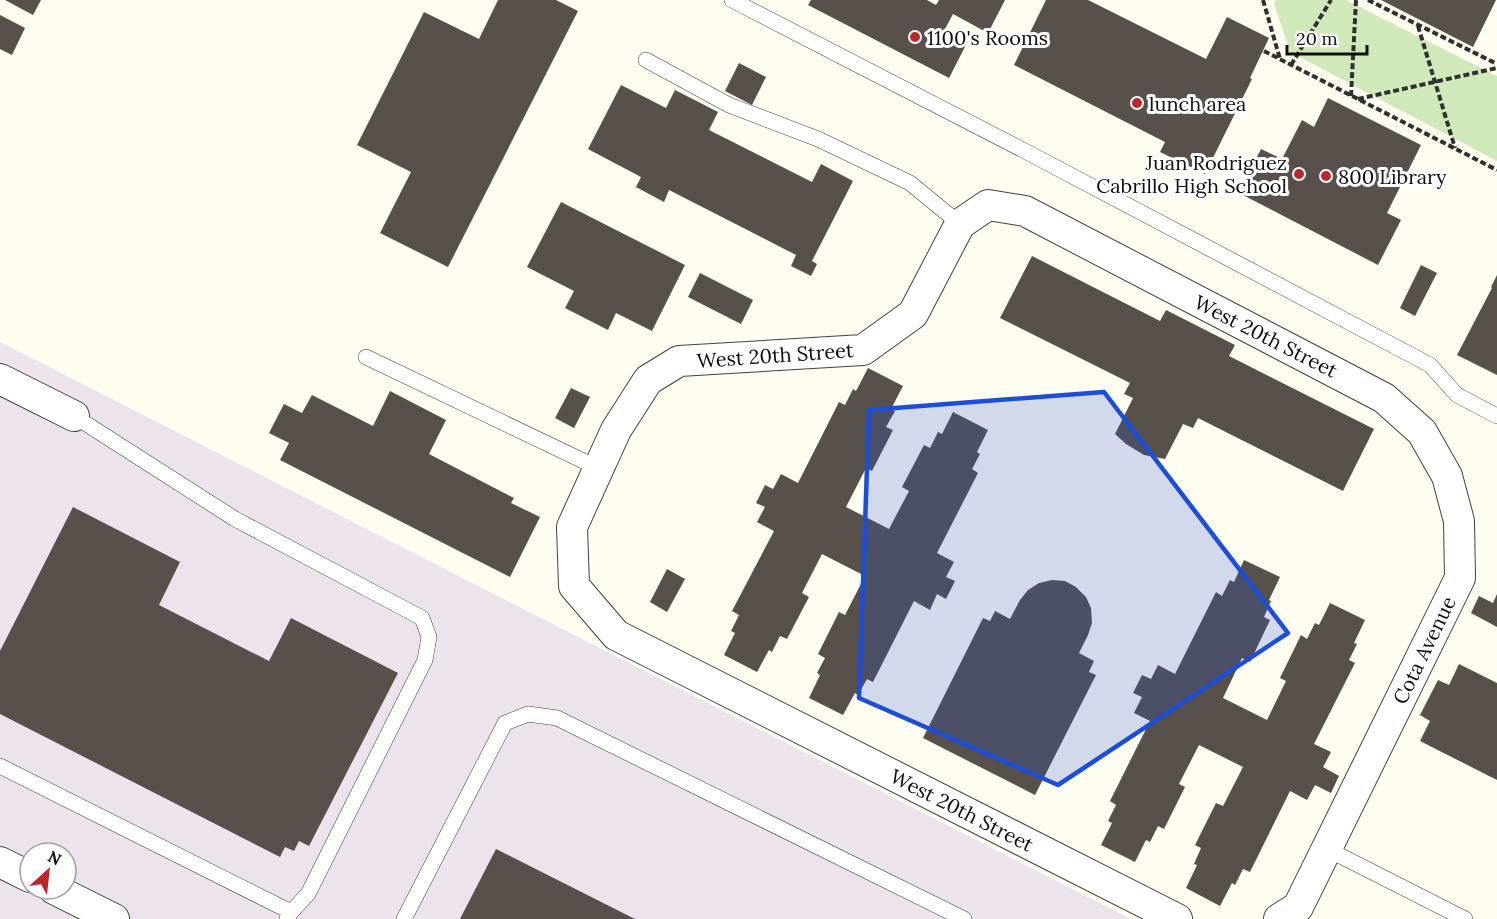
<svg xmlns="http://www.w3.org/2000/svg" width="1497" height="919" font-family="Lora,serif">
  <rect width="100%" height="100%" fill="#fffcf0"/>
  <!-- industrial -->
  <path fill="#ece3ed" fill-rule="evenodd" d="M 0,342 L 1131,919 L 0,919 ZM 30,853 L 66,853 L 66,889 L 30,889 Z"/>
  <!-- green -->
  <path fill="#d0e9ba" d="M 1276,0 L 1346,0 L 1497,76 L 1497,161 L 1290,52 L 1274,3 Z"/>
  <!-- building -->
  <path fill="#57504b" d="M 5,0 L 41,0 L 33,15 Z
    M 498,0 L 556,0 L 578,11 L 448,267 L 380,233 L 411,172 L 357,145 L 424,12 L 479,39 Z
    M 811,0 L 927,0 L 936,5 L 939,0 L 1005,0 L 988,33 L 953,14 L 945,29 L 968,41 L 949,78 L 808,5 Z
    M 1046,0 L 1088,0 L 1206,59 L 1227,17 L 1269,38 L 1250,78 L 1252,79 L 1205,174 L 1160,152 L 1165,142 L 1014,65 Z
    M 1381,0 L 1496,0 L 1473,47 Z
    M 0,15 L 25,28 L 12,55 L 0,49 Z
    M 739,63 L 766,77 L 752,105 L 725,91 Z
    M 621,85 L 666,108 L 675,90 L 718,112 L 709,130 L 812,182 L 821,164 L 853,181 L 812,261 L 817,264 L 811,276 L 791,266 L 796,255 L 669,190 L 664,202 L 636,187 L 641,177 L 588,149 Z
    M 1328,98 L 1421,145 L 1387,213 L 1401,220 L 1378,265 L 1239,193 L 1261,149 L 1282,159 L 1302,120 L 1314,127 Z
    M 561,202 L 685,265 L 652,331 L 616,313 L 608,330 L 565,308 L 574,291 L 527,267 Z
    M 1032,256 L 1160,321 L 1166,310 L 1235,345 L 1229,356 L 1374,429 L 1343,491 L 1198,418 L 1193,428 L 1183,424 L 1165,459 L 1144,455 L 1126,444 L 1115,434 L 1133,398 L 1124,394 L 1130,383 L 1000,318 Z
    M 1421,265 L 1437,273 L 1415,316 L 1400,308 Z
    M 700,273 L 753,300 L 741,324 L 688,297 Z
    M 1497,275 L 1497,375 L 1457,355 L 1492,288 L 1491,287 Z
    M 868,368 L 903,386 L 891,409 L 895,411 L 886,427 L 893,430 L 872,471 L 866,468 L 846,507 L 889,529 L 909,491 L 902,487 L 924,445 L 930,448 L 938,432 L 942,434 L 953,412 L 988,430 L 977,452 L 980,454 L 972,469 L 978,473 L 937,553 L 954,562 L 946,577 L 955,581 L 946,599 L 937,594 L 930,610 L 914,601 L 873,682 L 867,679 L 858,695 L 855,693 L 843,715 L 809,698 L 820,675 L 817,673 L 825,658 L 818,654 L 839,612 L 845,615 L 865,576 L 822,554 L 802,593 L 809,597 L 787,639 L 780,636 L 772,652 L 769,650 L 757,672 L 724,655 L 735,633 L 731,631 L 739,615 L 732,611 L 774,531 L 757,522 L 765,507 L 756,503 L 765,485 L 773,489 L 781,474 L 798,483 L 839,402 L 845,405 L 853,389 L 856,391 Z
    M 571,388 L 590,397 L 574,428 L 555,418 Z
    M 390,391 L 446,420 L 429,454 L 514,498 L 511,503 L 540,517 L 510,577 L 280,460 L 289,443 L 269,433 L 284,404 L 302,413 L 312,395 L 373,426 Z
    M 73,507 L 180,562 L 159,605 L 269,661 L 291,618 L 398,673 L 309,846 L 299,841 L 294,851 L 285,847 L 280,857 L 0,714 L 0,651 Z
    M 1244,560 L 1280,577 L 1269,600 L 1271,601 L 1264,617 L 1270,620 L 1250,662 L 1242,658 L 1223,698 L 1267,720 L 1286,681 L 1280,678 L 1301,635 L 1307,639 L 1315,623 L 1319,625 L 1330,603 L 1365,620 L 1354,643 L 1357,644 L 1349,660 L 1355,663 L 1314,744 L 1331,752 L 1323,767 L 1339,776 L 1331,793 L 1315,785 L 1307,800 L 1290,791 L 1250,872 L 1243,869 L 1235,885 L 1232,883 L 1220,906 L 1186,888 L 1197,865 L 1194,864 L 1201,848 L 1195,845 L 1216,803 L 1223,806 L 1243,767 L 1199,745 L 1179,784 L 1185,787 L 1164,829 L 1158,826 L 1150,842 L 1146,840 L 1135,862 L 1101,845 L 1112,823 L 1108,821 L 1116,805 L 1110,801 L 1150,721 L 1134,713 L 1142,697 L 1133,693 L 1142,675 L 1151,679 L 1158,665 L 1175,674 L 1216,592 L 1222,596 L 1230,580 L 1234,582 Z
    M 667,569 L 685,579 L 667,612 L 650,602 Z
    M 1052,580 L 1065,581 L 1076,587 L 1086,597 L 1091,608 L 1092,623 L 1088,635 L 1079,653 L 1094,661 L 1089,672 L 1096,675 L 1035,795 L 923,738 L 983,618 L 990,621 L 995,611 L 1010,619 L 1020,600 L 1028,590 L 1039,583 Z
    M 1497,594 L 1497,627 L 1471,613 L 1479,596 L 1493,603 Z
    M 1459,664 L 1497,683 L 1497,780 L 1420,741 L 1430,721 L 1420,715 L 1438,680 L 1449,685 Z
    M 496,849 L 635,919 L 460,919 Z"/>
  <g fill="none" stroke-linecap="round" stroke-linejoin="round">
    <defs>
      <path id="service" d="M 732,0 L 1023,150 L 1430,365 L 1457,395 L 1497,416
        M 646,60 L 729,105 L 818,139 L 910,183 L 960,224
        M 366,357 L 598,468
        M 74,416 L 235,519 L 422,618 L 429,637 L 425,660 L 308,894 L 291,912 L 287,919
        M 0,766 L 291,912
        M 1327,849 L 1465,919
        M 404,919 L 505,723 L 528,714 L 557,718 L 964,919"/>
      <path id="minor" d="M 0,379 L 74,416
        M 0,862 L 30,877
        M 54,889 L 114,919
        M 1177,919 L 616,635 L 574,586 L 572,527 L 616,430 L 648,380 L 679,361 L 863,350 L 913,314 L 960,224 L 988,205 L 1025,211 L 1384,398 L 1422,432 L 1447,476 L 1459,521 L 1460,578 L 1298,907 L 1279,919"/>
    </defs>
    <!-- service casing -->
    <use href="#service" stroke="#414141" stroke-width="16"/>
    <!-- minor casing -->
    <use href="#minor" stroke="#414141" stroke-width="32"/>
    <!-- path -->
    <path stroke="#303030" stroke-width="4" stroke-dasharray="6 3" stroke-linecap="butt" d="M 1263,0 L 1280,59
      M 1368,0 L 1497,64
      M 1418,26 L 1455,148
      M 1264,51 L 1497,170
      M 1291,65 L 1331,0
      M 1351,96 L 1356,0
      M 1358,99 L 1497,68"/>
    <!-- service -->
    <use href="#service" stroke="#fff" stroke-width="15"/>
    <!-- minor -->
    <use href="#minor" stroke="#fff" stroke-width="30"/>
  </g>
  <!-- marked area -->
  <path fill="#1d4ed8" fill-opacity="0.2" stroke="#1d4ed8" stroke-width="4.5" stroke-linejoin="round" d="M 1104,392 L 1288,633 L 1058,785 L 859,698 L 869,410 Z"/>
  <!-- markers -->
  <g fill="#bc282a" stroke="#fff" stroke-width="2">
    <circle cx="915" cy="37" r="6"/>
    <circle cx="1137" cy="103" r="6"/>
    <circle cx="1299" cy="174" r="6"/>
    <circle cx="1326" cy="176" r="6"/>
  </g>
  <g text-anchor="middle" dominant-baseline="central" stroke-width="6" stroke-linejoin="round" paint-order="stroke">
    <!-- poi labels -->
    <g font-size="20" fill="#0e0e0e" stroke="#fff" text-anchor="start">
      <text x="927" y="37">1100's Rooms</text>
      <text x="1149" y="103">lunch area</text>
      <text x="1287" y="162" text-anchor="end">Juan Rodriguez<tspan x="1287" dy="23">Cabrillo High School</tspan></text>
      <text x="1338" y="176">800 Library</text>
    </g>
    <!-- street labels -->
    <g font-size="20" fill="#0e0e0e" stroke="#fff">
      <text transform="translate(1266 336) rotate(27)">West 20th Street</text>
      <text transform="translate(775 355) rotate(-4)">West 20th Street</text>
      <text transform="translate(1424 650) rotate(-64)">Cota Avenue</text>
      <text transform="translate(962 810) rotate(27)">West 20th Street</text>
    </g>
  </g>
  <!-- north arrow -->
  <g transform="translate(48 871) rotate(27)"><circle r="28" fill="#ffffff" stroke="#9f9f9f" stroke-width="1.5"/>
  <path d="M0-4.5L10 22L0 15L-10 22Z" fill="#bc282a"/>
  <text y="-9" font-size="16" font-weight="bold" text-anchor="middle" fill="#0e0e0e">N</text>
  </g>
  <!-- scale -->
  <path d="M1287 45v9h80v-9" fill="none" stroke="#0e0e0e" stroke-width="3"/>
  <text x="1296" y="45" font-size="18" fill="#0e0e0e" stroke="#ffffff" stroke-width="4.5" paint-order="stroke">20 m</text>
</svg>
